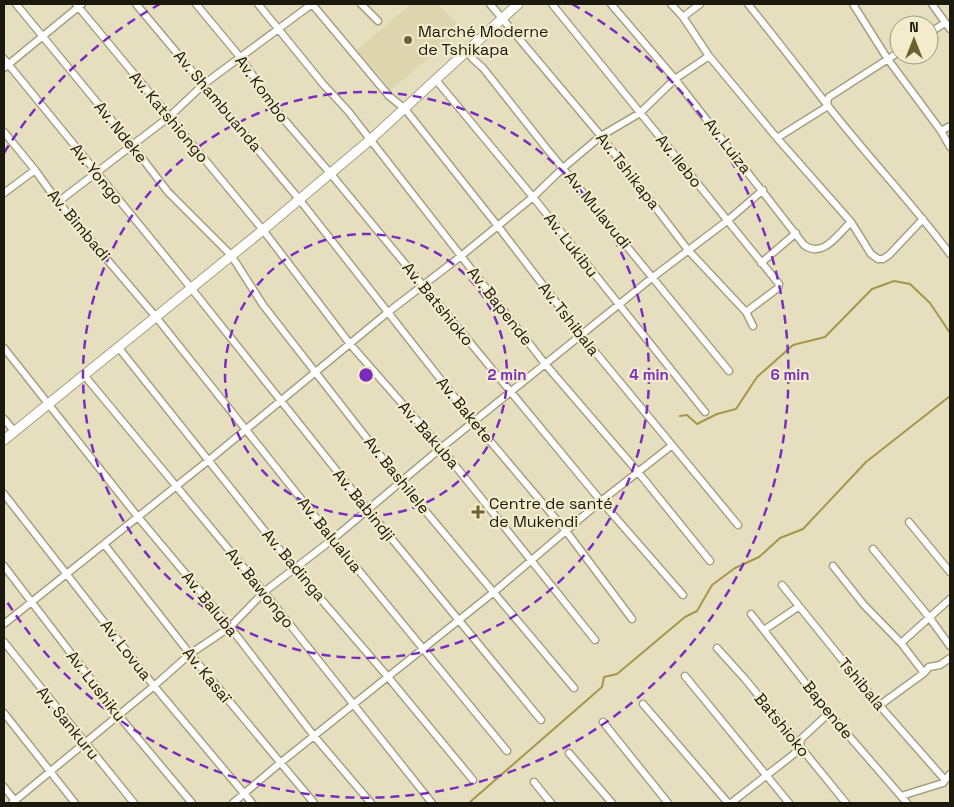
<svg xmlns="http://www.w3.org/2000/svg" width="954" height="807" font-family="'Space Grotesk',sans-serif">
  <rect width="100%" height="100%" fill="#e6dfbf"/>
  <!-- built -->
  <path fill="#ddd5ae" d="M 411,4 L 438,4 L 459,26 L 460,31 L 391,90 L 357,50 Z"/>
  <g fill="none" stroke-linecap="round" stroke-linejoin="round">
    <!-- stream -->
    <path stroke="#a6964a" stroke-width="2" d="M 680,416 L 687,415 L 697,424 L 717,414 L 736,409 L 757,377 L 793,345 L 825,337 L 872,289 L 894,281 L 910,284 L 930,303 L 950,333
      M 470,802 L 602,687 L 604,677 L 617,674 L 685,617 L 697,611 L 712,585 L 735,568 L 759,557 L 780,538 L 803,529 L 866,462 L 950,396"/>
    <defs>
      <path id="minor" d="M 16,4 L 132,145 L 168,192 L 231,255 L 263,305 L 401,482 L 574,688
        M 76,4 L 263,230 L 350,344 L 441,448 L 595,640
        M 136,4 L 299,199 L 474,422 L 566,531 L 632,619
        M 196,4 L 240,57 L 281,116 L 330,173 L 601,501 L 683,595
        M 258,4 L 323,84 L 348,111 L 546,365 L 638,472 L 710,561
        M 361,4 L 378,21
        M 490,4 L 601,136 L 688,250 L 746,312 L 753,326
        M 552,4 L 779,284 L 778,288 L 746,312
        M 611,4 L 675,79 L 804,245 C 823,259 838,234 851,222
        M 671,4 L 683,17 L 709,56 L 777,138 L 851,222 L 871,254 L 878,259 L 883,259 L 889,255 L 923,219
        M 748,4 C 775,38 802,72 828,106 C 868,157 912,203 950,254
        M 853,4 L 887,58 L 941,131 L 950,147
        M 932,4 L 950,29
        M 683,17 L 700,4
        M 929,33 L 945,23
        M 466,50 L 473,59 L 483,68 L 547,149 L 729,371
        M 4,59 L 191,288 L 368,510 L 541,720
        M 4,68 L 82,4
        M 436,80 L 533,197 L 705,412
        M 941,131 L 950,126
        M 4,132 L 35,170 L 58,202 L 156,317 L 333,539 L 507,751
        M 777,138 L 828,106 L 827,101 L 829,97 L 899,52
        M 4,193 L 35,170
        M 58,202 L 169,117 L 204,84 L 312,4 L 389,96 L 405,109 L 497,225 L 582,336 L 738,525
        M 761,263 L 796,233
        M 118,347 L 295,569 L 388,677 L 473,780
        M 4,348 L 138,517 L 230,627 L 314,736 L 371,803
        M 84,375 L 264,592 L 432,803
        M 4,419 L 14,431
        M 4,494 L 154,686 L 252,803
        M 909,522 L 950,572
        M 104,544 L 190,654 L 314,803
        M 873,549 L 929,617 L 950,646
        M 4,566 L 119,716 L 192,803
        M 833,566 L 864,605 L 901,643 L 924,673
        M 782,585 L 873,698 L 945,780
        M 751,614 L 829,713 L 907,803
        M 4,624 L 209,460 L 387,313 L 461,256 L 533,197 L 563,168 L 601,136 L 640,113 L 675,79 L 709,56
        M 764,630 L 798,607
        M 4,642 L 134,803
        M 901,643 L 950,599
        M 717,648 L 745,679 L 846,803
        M 685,676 L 789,803
        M 643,704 L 728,803
        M 880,705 L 924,673 L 929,667 L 940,665 L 950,658
        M 4,713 L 75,803
        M 603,722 L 668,803
        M 569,753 L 612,803
        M 534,782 L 551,803
        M 4,787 L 16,802
        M 901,796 L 943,783 L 950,774
        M 12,803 L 154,686 L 190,654 L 230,627 L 264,592 L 333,539 L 441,448 L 653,277 L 727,221 L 763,190
        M 233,803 L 280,763 L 494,592 L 601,501 L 671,446
        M 731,803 L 794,754 L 800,746 L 801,739 L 829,713"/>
      <path id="highway" d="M 4,440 L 263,230 L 370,140 L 518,4"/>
    </defs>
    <!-- minor casing -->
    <use href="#minor" stroke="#a6a081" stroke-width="9"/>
    <!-- highway casing -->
    <use href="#highway" stroke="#a6a081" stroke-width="11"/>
    <!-- minor -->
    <use href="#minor" stroke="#fff" stroke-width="6"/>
    <!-- highway -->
    <use href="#highway" stroke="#fff" stroke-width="9"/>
  </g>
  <!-- distance rings -->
  <g fill="none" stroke="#7b2cbf" stroke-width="2.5" stroke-dasharray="9 6">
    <circle cx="366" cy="375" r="141"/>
    <circle cx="366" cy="375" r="283"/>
    <path d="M4 153A424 424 0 0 1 160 4M572 4A424 424 0 1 1 4 597"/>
  </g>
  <!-- markers -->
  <g fill="#6d622f" stroke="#f3eccc" stroke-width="2">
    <circle cx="408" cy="40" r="5"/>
    <path d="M475.5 504.5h5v5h5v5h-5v5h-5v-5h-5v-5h5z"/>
  </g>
  <g text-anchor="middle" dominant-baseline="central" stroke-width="4.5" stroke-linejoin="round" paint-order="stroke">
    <!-- poi labels -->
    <g font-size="16" fill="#1b180d" stroke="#f3eccc" text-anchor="start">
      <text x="418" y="31">Marché Moderne<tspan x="418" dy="18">de Tshikapa</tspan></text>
      <text x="489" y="503">Centre de santé<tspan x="489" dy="18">de Mukendi</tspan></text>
    </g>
    <!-- street labels -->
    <g font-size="16" fill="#1b180d" stroke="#f3eccc">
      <text transform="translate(262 89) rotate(54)">Av. Kombo</text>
      <text transform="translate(218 101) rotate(50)">Av. Shambuanda</text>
      <text transform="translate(169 117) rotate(50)">Av. Katshiongo</text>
      <text transform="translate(121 132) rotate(51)">Av. Ndeke</text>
      <text transform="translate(728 146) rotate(52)">Av. Luiza</text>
      <text transform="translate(679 161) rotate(51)">Av. Ilebo</text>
      <text transform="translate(628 171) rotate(52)">Av. Tshikapa</text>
      <text transform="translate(97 174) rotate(51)">Av. Yongo</text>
      <text transform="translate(598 210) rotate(51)">Av. Mulavudi</text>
      <text transform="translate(79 225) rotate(50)">Av. Bimbadi</text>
      <text transform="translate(571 245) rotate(52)">Av. Lukibu</text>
      <text transform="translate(438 304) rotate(51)">Av. Batshioko</text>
      <text transform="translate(500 306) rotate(52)">Av. Bapende</text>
      <text transform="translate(569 319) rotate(52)">Av. Tshibala</text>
      <text transform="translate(465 410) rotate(51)">Av. Bakete</text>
      <text transform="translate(429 435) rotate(49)">Av. Bakuba</text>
      <text transform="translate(397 475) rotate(51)">Av. Bashilele</text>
      <text transform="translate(364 505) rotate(51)">Av. Babindji</text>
      <text transform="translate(330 535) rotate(51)">Av. Balualua</text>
      <text transform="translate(294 565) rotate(50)">Av. Badinga</text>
      <text transform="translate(260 588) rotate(51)">Av. Bawongo</text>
      <text transform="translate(210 604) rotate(51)">Av. Baluba</text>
      <text transform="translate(126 650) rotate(52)">Av. Lovua</text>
      <text transform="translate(207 675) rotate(51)">Av. Kasaï</text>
      <text transform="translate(862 684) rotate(50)">Tshibala</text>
      <text transform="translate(96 686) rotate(52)">Av. Lushiku</text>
      <text transform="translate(828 710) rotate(51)">Bapende</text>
      <text transform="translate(68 723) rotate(51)">Av. Sankuru</text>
      <text transform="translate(782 725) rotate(51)">Batshioko</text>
    </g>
  </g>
  <circle cx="366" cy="375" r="8" fill="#7b2cbf" stroke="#f3eccc" stroke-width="2.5"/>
  <g font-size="15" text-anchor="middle" font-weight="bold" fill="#7b2cbf" stroke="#f3eccc" stroke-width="4.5" stroke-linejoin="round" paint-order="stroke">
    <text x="507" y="380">2 min</text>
    <text x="649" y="380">4 min</text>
    <text x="790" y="380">6 min</text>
  </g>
  <!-- border -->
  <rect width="954" height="807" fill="none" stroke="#1b180d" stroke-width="10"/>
  <!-- north arrow -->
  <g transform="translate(914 40)"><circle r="24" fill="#f3eccc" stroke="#9d9780"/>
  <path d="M0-4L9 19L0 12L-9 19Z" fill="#6d622f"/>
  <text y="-8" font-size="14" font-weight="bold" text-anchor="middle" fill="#1b180d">N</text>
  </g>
</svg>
